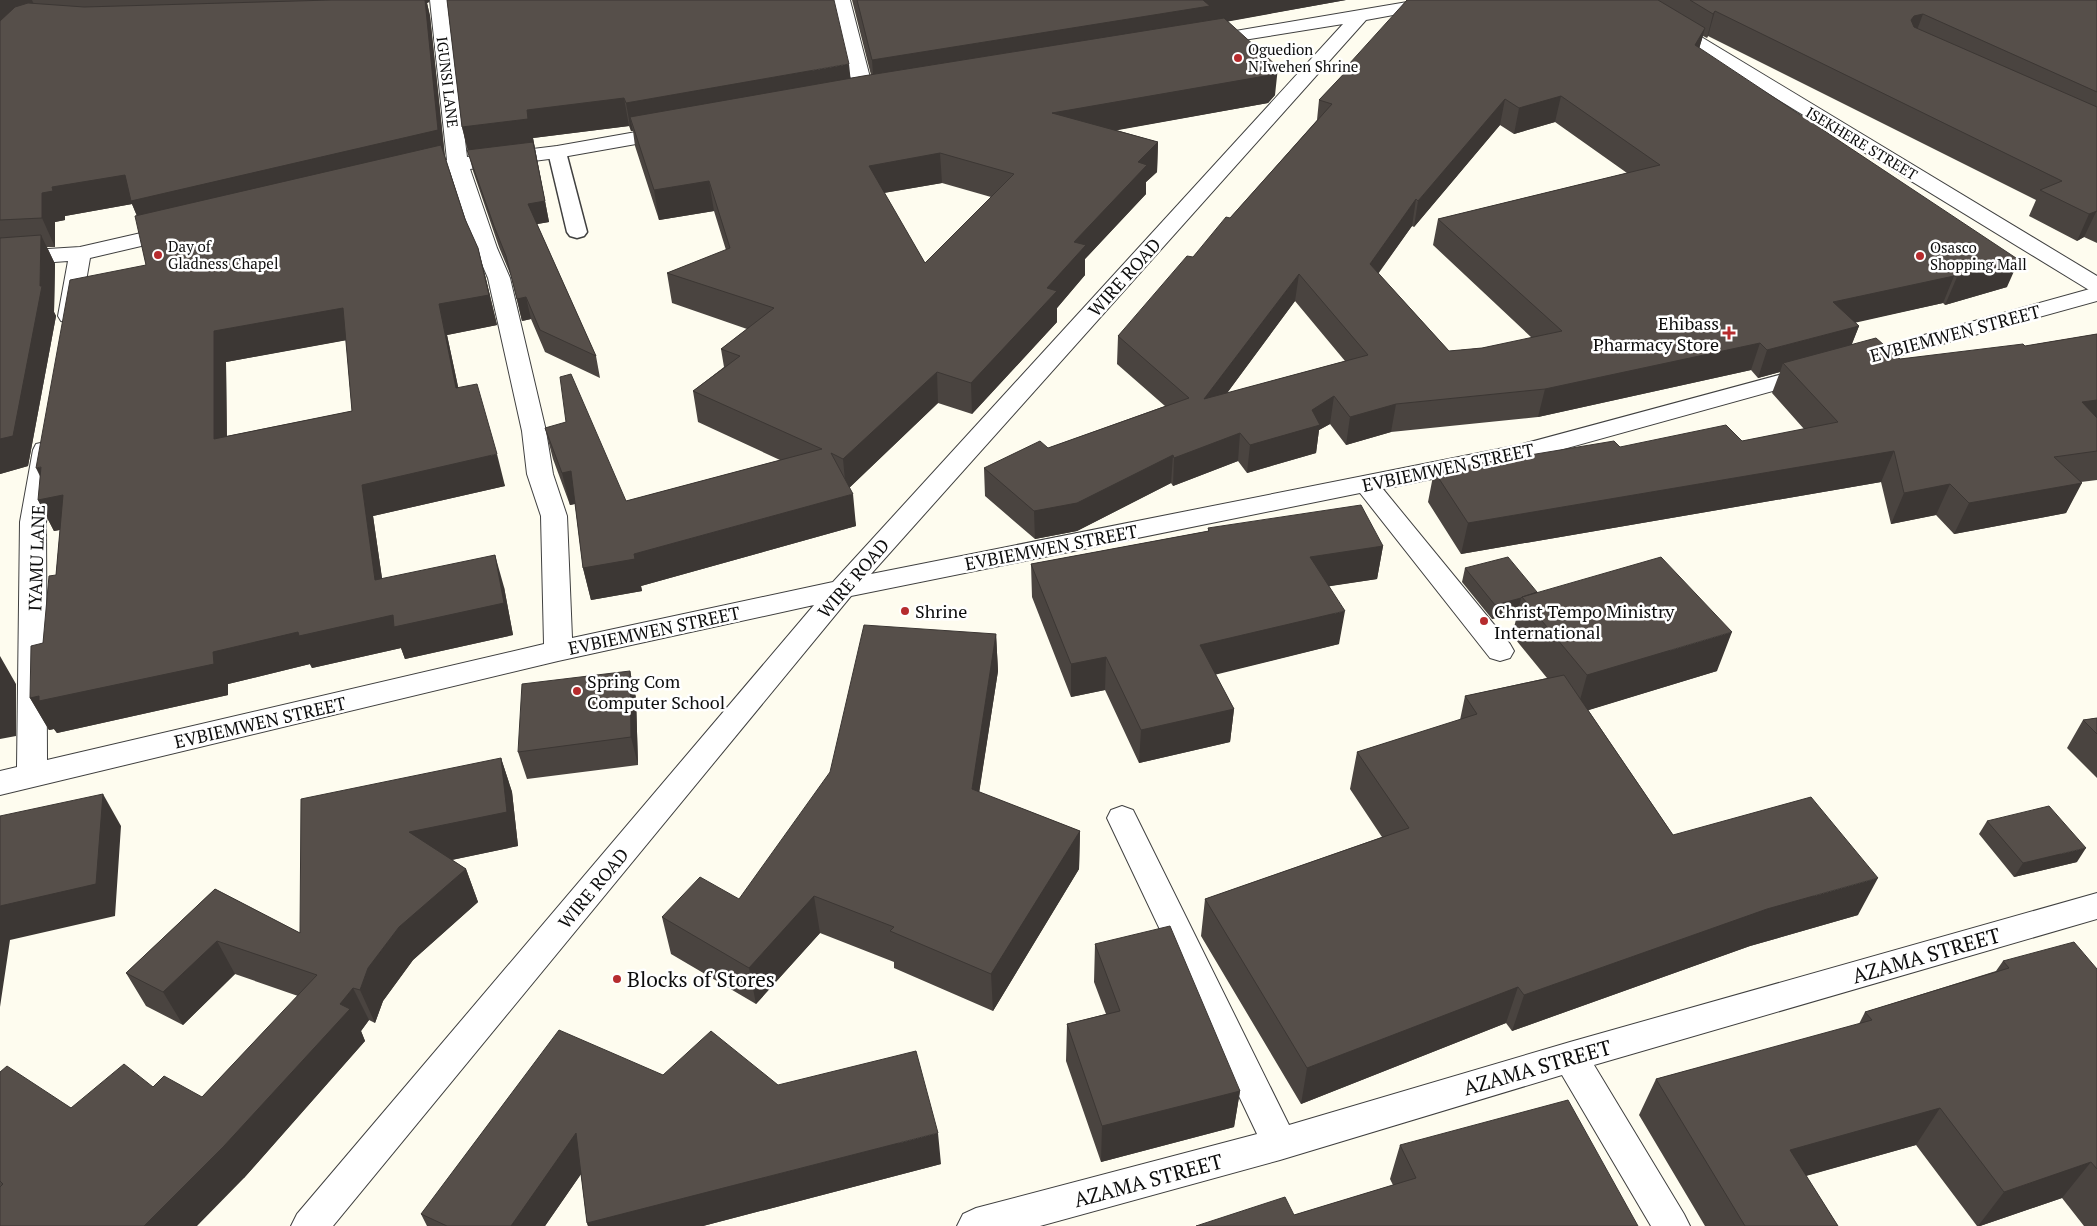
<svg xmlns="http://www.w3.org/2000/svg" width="2097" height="1226" font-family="'PT Serif',serif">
  <rect width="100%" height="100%" fill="#fefcef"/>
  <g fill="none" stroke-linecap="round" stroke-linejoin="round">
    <defs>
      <path id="service" d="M 557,147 L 563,148 L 566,152 L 587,232 L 584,236 L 577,238 L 570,236 L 567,232 L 548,152 L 551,148 Z"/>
      <path id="minor" d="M 430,0 L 448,0 L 467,157 L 557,146 L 670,126 L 677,128 L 680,132 L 677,136 L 670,138 L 557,158 L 470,169 L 497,248 L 510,278 L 546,431 L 553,474 L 567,516 L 572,638 L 833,582 L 1343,24 L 1206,46 L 1200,45 L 1197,41 L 1200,37 L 1206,36 L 1419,0 L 1457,0 L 1454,4 L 1448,5 L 1366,20 L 871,574 L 1519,445 L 1812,366 L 1820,368 L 1824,373 L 1820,378 L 1520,461 L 1383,489 L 1510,644 L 1514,651 L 1510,658 L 1500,661 L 1490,658 L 1360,493 L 851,596 L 333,1226 L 291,1226 L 297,1214 L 814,605 L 558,661 L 0,795 L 0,771 L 17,767 L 20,522 L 33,450 L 36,444 L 45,442 L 54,444 L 57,450 L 46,522 L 47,760 L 544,644 L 541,516 L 527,474 L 522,431 L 488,278 L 475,248 L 450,172 L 412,181 L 405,179 L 402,175 L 405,171 L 447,160 Z
        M 832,0 L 850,0 L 875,97 L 872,101 L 865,103 L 858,101 L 855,97 Z
        M 176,225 L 184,226 L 187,231 L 184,236 L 90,258 L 80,316 L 77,321 L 69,323 L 61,321 L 58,316 L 68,261 L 0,266 L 0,252 L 80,247 Z
        M 2097,287 L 2097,301 L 1856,368 L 1848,366 L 1844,361 L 1848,356 Z
        M 1122,806 L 1133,810 L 1137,818 L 1289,1125 L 1570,1042 L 2097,893 L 2097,919 L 1594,1065 L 1684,1214 L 1690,1226 L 1651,1226 L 1562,1075 L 1280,1160 L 1040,1226 L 957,1226 L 963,1214 L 976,1208 L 1257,1134 L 1107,818 L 1111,810 Z"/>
      <path id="tertiary" d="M 1619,0 L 1640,0 L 2097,276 L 2097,292 L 2089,290 L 1622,4 Z"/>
    </defs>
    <!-- service casing -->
    <use href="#service" stroke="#404040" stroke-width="3"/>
    <!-- minor casing -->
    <use href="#minor" stroke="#404040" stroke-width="2"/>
    <!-- tertiary casing -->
    <use href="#tertiary" stroke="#404040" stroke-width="2"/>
    <!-- service -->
    <use href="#service" fill="#fff" fill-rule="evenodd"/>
    <!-- minor -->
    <use href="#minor" fill="#fff" fill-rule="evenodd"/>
    <!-- tertiary -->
    <use href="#tertiary" fill="#fff" fill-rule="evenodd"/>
  </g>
  <!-- wall -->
  <path fill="#4a4440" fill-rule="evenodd" d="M 0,0 L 429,0 L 429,2 L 427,3 L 430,16 L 445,156 L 465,219 L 478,248 L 486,279 L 497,325 L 447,335 L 458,387 L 505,486 L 373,516 L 382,579 L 504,587 L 513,635 L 405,659 L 401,648 L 312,668 L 310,664 L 228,684 L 228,695 L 57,733 L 54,729 L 49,730 L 30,698 L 43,643 L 56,575 L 60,530 L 54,531 L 38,500 L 146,265 L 137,216 L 132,204 L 65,216 L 65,220 L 55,222 L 55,247 L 47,247 L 55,264 L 54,312 L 56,316 L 28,466 L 0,474 ZM 346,340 L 352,411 L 227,436 L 226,362 Z
    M 447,0 L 851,78 L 871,75 L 852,0 L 1346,0 L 1228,21 L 1275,95 L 1268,103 L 1116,130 L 1158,142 L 1157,172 L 1146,182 L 1146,194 L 1085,259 L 1085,275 L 1057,308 L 1057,322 L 972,414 L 938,403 L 849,488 L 856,526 L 641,586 L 642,591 L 591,600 L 583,568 L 575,504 L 570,505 L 553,459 L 545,428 L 626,501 L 780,460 L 698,422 L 693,391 L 724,367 L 721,349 L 747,329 L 672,303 L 667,273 L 726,250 L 714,211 L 659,220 L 635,146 L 633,131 L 631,131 L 629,126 L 533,138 L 549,222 L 537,224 L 596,356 L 600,378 L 545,352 L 531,319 L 522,321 L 511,276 L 499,247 L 473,171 L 462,127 ZM 942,183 L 991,197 L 925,263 L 884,193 Z
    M 1407,0 L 2097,0 L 2097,243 L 2084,237 L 2077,241 L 2029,216 L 2036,200 L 1708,36 L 1707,38 L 1703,36 L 1699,48 L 2007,287 L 1945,305 L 1943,303 L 1855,322 L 1859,326 L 1852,344 L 1900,359 L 2025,346 L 2097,334 L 2097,480 L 2081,482 L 2066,513 L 1954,534 L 1936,515 L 1891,524 L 1881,482 L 1461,554 L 1428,502 L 1434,471 L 1620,447 L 1742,441 L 1804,429 L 1772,393 L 1780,372 L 1758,378 L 1751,370 L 1538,417 L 1391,432 L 1346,445 L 1330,424 L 1319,430 L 1316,453 L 1247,473 L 1238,461 L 1173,486 L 1171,483 L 1077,531 L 1035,539 L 985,496 L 984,468 L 1048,448 L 1165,406 L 1117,364 L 1118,336 L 1230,218 L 1317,120 L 1319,100 L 1349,69 ZM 1555,122 L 1627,173 L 1438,219 L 1433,245 L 1532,338 L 1482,348 L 1449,351 L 1378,273 L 1412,226 L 1414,227 L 1500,125 L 1514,134 ZM 1295,301 L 1345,361 L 1227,393 Z
    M 1208,528 L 1383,546 L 1377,579 L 1329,586 L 1339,644 L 1215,674 L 1234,709 L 1230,742 L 1139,763 L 1105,690 L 1071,697 L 1032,597 L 1031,564 L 1208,531 Z
    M 1465,568 L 1537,592 L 1717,671 L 1588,710 L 1673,835 L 1858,915 L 1750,946 L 1512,1031 L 1506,1023 L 1301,1104 L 1201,936 L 1205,899 L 1382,837 L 1350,789 L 1357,752 L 1460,720 L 1465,696 L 1547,678 L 1512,635 L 1518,612 L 1492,619 L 1462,582 Z
    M 996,634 L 998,671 L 979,792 L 1080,831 L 1079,869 L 993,1011 L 894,968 L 894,962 L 820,933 L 756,1004 L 671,954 L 662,917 L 739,899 Z
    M 630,671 L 636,698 L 638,765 L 527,779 L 518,752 Z
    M 2097,718 L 2097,778 L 2067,748 L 2083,720 Z
    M 501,758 L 512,792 L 518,846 L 452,860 L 466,869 L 478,902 L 413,960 L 383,1001 L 375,1023 L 369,1020 L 361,1031 L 365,1041 L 244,1178 L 0,1226 L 0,1072 L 71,1108 L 153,1087 L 202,1097 L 298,996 L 235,974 L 183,1025 L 146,1006 L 126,973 L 215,889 L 300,933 Z
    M 1987,821 L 2077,862 L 2014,877 L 1979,834 Z
    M 1095,944 L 1240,1091 L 1234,1127 L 1101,1162 L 1066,1061 L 1067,1024 L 1106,1014 L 1094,982 Z
    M 2003,961 L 2097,969 L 2097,1226 L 2084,1226 L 2062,1198 L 1980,1226 L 1977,1226 L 1916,1145 L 1806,1176 L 1838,1226 L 1705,1226 L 1639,1115 L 1656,1079 L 1859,1024 L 1865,1012 L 1996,971 Z
    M 663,1075 L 778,1085 L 941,1164 L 703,1226 L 588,1226 L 587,1223 L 581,1174 L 545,1226 L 427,1226 L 421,1214 Z
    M 1400,1145 L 1638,1226 L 1294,1215 L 1393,1185 L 1390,1179 Z"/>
  <!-- shaded-wall -->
  <path fill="#3c3734" d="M 0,0 L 32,0 L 39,16 L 0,33 Z
    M 365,0 L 429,0 L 429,2 L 427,3 L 430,16 L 445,159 L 143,230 L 132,204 L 65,216 L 65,220 L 55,222 L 55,247 L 42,218 L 42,193 Z
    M 1203,0 L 1346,0 L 1209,25 L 874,88 L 872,60 Z
    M 1715,11 L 1708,36 L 1707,38 L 1713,14 Z
    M 1923,14 L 1914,38 L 1911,20 L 1914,16 Z
    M 1705,28 L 1698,53 L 1695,45 Z
    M 849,64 L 852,92 L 630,117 L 633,131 L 631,131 L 626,103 Z
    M 1278,67 L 1275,95 L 1268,103 L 1052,142 L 1052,113 Z
    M 1561,96 L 1555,122 L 1514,134 L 1519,108 Z
    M 624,98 L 629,126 L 533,138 L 549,222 L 532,225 L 468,151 L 462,127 L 527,110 Z
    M 1505,99 L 1500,125 L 1414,227 L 1418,201 Z
    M 1158,142 L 1157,172 L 1146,182 L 1146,194 L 1085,259 L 1085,275 L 1057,308 L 1057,322 L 972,414 L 971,383 L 1047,288 L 1074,242 L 1138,162 Z
    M 940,153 L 942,183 L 871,195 L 869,166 Z
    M 709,181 L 714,211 L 659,220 L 654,190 Z
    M 1416,199 L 1412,226 L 1366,291 L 1370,264 Z
    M 2097,210 L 2084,237 L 2077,241 L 2089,214 Z
    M 41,235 L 55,264 L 54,312 L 56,316 L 28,466 L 0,474 L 0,439 L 40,286 Z
    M 478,248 L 486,279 L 497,325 L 447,335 L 465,419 L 456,388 L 439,304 Z
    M 2019,260 L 2007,287 L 1945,305 L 1957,277 Z
    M 1299,274 L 1295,301 L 1202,427 L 1204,399 Z
    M 1954,276 L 1943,303 L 1823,330 L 1833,302 Z
    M 526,297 L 531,319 L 522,321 L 517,299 Z
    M 343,308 L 353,339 L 226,362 L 227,470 L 214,439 L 214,331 Z
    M 1859,326 L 1848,353 L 1783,363 L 1780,372 L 1758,378 L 1767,350 Z
    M 1760,343 L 1751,370 L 1538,417 L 1545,389 Z
    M 937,372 L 938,403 L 846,491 L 843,459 Z
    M 1334,396 L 1330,424 L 1319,430 L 1316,453 L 1247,473 L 1250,445 L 1312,410 Z
    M 2097,400 L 2097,427 L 2082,402 Z
    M 1396,404 L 1391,432 L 1346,445 L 1350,417 Z
    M 1240,433 L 1238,461 L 1173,486 L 1174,458 Z
    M 1894,451 L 1881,482 L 1461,554 L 1468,523 Z
    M 497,454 L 505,486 L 373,516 L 387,612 L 375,580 L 362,485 Z
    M 1173,455 L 1171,483 L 1077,531 L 1035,539 L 1034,511 Z
    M 41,467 L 63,495 L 79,526 L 54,531 L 38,500 L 50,497 L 36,468 Z
    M 571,471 L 579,503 L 570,505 L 562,473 Z
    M 2082,483 L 2066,513 L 1954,534 L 1969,503 Z
    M 1950,484 L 1936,515 L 1891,524 L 1904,493 Z
    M 853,494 L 856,526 L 641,586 L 642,591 L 591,600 L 583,568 Z
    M 1383,546 L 1377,579 L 1305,590 L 1310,557 Z
    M 495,555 L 504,587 L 513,635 L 405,659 L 401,648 L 312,668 L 310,664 L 228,684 L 228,695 L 57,733 L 54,729 L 49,730 L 30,698 L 213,652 Z
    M 1521,598 L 1518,612 L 1492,619 L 1495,605 Z
    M 1345,611 L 1339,644 L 1198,679 L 1200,645 Z
    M 1732,632 L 1717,671 L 1576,714 L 1587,675 Z
    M 996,634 L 998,671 L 974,826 L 972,789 Z
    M 0,656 L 16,684 L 16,736 L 0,739 Z
    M 1106,657 L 1105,690 L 1071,697 L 1071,664 Z
    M 630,671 L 636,698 L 638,765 L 631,737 Z
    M 1234,709 L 1230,742 L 1139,763 L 1141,730 Z
    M 501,758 L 512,792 L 518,846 L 422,866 L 409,832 Z
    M 103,794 L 121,826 L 115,916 L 10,940 L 0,1007 L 0,906 Z
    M 1080,831 L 1079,869 L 993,1011 L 991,974 Z
    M 2086,848 L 2077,862 L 2014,877 L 2023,863 Z
    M 466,869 L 478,902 L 413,960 L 383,1001 L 375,1023 L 360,990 L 368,968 L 399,927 Z
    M 1878,878 L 1858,915 L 1750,946 L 1512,1031 L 1524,995 L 1767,909 Z
    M 814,896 L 820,933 L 756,1004 L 749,968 Z
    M 217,941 L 235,974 L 183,1025 L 163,992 Z
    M 1518,987 L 1506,1023 L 1301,1104 L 1307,1068 Z
    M 353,988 L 369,1020 L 361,1031 L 365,1041 L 244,1178 L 197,1226 L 144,1226 L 340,1004 Z
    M 1240,1091 L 1234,1127 L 1101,1162 L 1102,1126 Z
    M 1940,1108 L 1916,1145 L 1769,1186 L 1790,1150 Z
    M 576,1133 L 588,1164 L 545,1226 L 511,1226 Z
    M 938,1133 L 941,1164 L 703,1226 L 588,1226 L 587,1223 Z
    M 2091,1162 L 2062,1198 L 1980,1226 L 1978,1226 L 2004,1192 Z"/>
  <!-- building -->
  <path fill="#564f4a" stroke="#3c3734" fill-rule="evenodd" d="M 331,0 L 425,0 L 438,130 L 131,201 L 125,175 L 52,187 L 53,191 L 42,193 L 42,218 L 0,220 L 0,21 L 15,7 L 28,3 L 84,7 Z
    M 447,0 L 834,0 L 849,64 L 626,103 L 624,98 L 527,110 L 528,119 L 462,127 Z
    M 857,0 L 1203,0 L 1210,6 L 872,60 Z
    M 1407,0 L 1658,0 L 1705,28 L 1695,45 L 2019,260 L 1957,277 L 1954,276 L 1833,302 L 1859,326 L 1767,350 L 1760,343 L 1545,389 L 1396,404 L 1350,417 L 1334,396 L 1312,410 L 1320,425 L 1250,445 L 1240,433 L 1174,458 L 1173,455 L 1077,503 L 1034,511 L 984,468 L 1040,441 L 1048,448 L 1189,398 L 1118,336 L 1187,256 L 1193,257 L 1226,217 L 1230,218 L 1332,104 L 1319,100 L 1354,63 L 1349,64 ZM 1561,96 L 1660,165 L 1438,219 L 1562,331 L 1482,348 L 1449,351 L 1370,264 L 1416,199 L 1418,201 L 1505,99 L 1519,108 ZM 1299,274 L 1368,355 L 1204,399 Z
    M 1690,0 L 2097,0 L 2097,92 L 1923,14 L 1914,16 L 1911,20 L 1914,27 L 2097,107 L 2097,211 L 2089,214 L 2040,190 L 2062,181 L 1715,11 L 1713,14 Z
    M 1224,18 L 1278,67 L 1271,75 L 1052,113 L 1158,142 L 1138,162 L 1147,165 L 1074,242 L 1086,245 L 1047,288 L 1057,291 L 971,383 L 937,372 L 843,459 L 831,453 L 853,494 L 634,554 L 635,559 L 583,568 L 571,471 L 562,473 L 545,428 L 566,422 L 560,377 L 571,374 L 626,501 L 822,449 L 693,391 L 740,356 L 721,349 L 774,308 L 667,273 L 730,248 L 709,181 L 654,190 L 630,117 L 863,76 ZM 940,153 L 1014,174 L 925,263 L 869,166 Z
    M 533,142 L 545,201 L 528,204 L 596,356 L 540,330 L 526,297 L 517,299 L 506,256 L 494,226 L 467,150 Z
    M 441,145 L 465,219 L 478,248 L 489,295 L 439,304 L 456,388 L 477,384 L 497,454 L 362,485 L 375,580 L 495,555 L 504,603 L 394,627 L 393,615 L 299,636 L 298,632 L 213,652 L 214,664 L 39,701 L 39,696 L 30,698 L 31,646 L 43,643 L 49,576 L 56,575 L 63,495 L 38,500 L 41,467 L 36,468 L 70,280 L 146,265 L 135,216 ZM 343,308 L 352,411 L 214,439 L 214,331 Z
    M 41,235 L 40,286 L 42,286 L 13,436 L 0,439 L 0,238 Z
    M 2097,334 L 2097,400 L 2082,402 L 2097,418 L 2097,451 L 2054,457 L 2082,483 L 1969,503 L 1950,484 L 1904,493 L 1894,451 L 1468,523 L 1434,471 L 1614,441 L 1620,447 L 1726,425 L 1742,441 L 1838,422 L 1783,363 L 1876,338 L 1900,359 L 2023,344 L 2025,346 Z
    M 1361,505 L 1383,546 L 1310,557 L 1345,611 L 1200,645 L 1234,709 L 1141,730 L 1106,657 L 1071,664 L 1031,564 L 1209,531 L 1208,528 Z
    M 1508,557 L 1537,592 L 1522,597 L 1521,598 L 1495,605 L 1465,568 Z
    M 1661,557 L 1732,632 L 1587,675 L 1522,597 Z
    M 864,625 L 996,634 L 972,789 L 1080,831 L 991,974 L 890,931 L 894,927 L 814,896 L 749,968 L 662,917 L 700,877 L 739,899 L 830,772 Z
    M 630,671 L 631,737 L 518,752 L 522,684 Z
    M 1564,675 L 1673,835 L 1811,797 L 1878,878 L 1767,909 L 1524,995 L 1518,987 L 1307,1068 L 1205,899 L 1409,828 L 1357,752 L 1477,714 L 1465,696 Z
    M 2097,718 L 2097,734 L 2083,720 Z
    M 501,758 L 507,812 L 409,832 L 466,869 L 399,927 L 368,968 L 360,990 L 353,988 L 340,1004 L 350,1009 L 224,1146 L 144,1226 L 0,1226 L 0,1187 L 3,1184 L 0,1181 L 0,1072 L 7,1066 L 71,1108 L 124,1064 L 153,1087 L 164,1076 L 202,1097 L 317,975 L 217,941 L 163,992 L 126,973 L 215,889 L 300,933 L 301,799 Z
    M 103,794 L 96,884 L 0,906 L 0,816 Z
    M 2049,806 L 2086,848 L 2023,863 L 1987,821 Z
    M 1170,926 L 1240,1091 L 1102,1126 L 1067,1024 L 1120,1011 L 1095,944 Z
    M 2074,942 L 2097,969 L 2097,1169 L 2091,1162 L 2004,1192 L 1940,1108 L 1790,1150 L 1838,1226 L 1745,1226 L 1656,1079 L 1872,1020 L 1865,1012 L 2009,968 L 2003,961 Z
    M 559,1030 L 663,1075 L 711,1031 L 778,1085 L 916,1051 L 938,1133 L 587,1223 L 576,1133 L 511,1226 L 447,1226 L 421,1214 Z
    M 1568,1100 L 1638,1226 L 1196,1226 L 1285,1197 L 1294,1215 L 1416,1178 L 1400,1145 Z"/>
  <!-- markers -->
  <g fill="#b62c2e" stroke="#fff" stroke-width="2">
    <circle cx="1238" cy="58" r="5"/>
    <circle cx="158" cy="255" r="5"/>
    <circle cx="1920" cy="256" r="5"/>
    <path d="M1726.5 325.5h5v5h5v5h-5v5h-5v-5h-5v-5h5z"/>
    <circle cx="905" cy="611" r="5"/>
    <circle cx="1484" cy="621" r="5"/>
    <circle cx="577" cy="691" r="5"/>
    <circle cx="617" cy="979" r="5"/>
  </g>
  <g text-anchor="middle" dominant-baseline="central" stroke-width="5" stroke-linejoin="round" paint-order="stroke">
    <!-- far-poi labels -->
    <g font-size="15" fill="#0d0d0d" stroke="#fff" text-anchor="start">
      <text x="1248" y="49">Oguedion<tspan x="1248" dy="17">N'Iwehen Shrine</tspan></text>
      <text x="168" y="246">Day of<tspan x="168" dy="17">Gladness Chapel</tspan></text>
      <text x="1930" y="247">Osasco<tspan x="1930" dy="17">Shopping Mall</tspan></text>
    </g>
    <!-- far-street labels -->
    <g font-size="15" fill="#0d0d0d" stroke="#fff">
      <text transform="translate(448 82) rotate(83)">IGUNSI LANE</text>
      <text transform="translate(1862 143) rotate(31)">ISEKHERE STREET</text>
    </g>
    <!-- street labels -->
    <g font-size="18" fill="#0d0d0d" stroke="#fff">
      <text transform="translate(1124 277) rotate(-48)">WIRE ROAD</text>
      <text transform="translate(1955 333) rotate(-15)">EVBIEMWEN STREET</text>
      <text transform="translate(1448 467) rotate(-12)">EVBIEMWEN STREET</text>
      <text transform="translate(1051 547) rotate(-11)">EVBIEMWEN STREET</text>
      <text transform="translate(36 558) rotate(-88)">IYAMU LANE</text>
      <text transform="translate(853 578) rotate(-49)">WIRE ROAD</text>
      <text transform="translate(654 630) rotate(-12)">EVBIEMWEN STREET</text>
      <text transform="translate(260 722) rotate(-13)">EVBIEMWEN STREET</text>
      <text transform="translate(593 888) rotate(-50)">WIRE ROAD</text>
    </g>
    <!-- poi labels -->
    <g font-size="18" fill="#0d0d0d" stroke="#fff" text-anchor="start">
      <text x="1719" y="323" text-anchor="end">Ehibass<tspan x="1719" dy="21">Pharmacy Store</tspan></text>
      <text x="915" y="611">Shrine</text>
      <text x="1494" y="611">Christ Tempo Ministry<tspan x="1494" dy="21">International</tspan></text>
      <text x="587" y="681">Spring Com<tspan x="587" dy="21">Computer School</tspan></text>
    </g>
    <!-- near-street labels -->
    <g font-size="21" fill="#0d0d0d" stroke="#fff">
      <text transform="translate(1926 955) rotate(-16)">AZAMA STREET</text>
      <text transform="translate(1537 1067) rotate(-16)">AZAMA STREET</text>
      <text transform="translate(1148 1180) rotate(-15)">AZAMA STREET</text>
    </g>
    <!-- near-poi labels -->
    <g font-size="21" fill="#0d0d0d" stroke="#fff" text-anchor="start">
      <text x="627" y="979">Blocks of Stores</text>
    </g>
  </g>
</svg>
